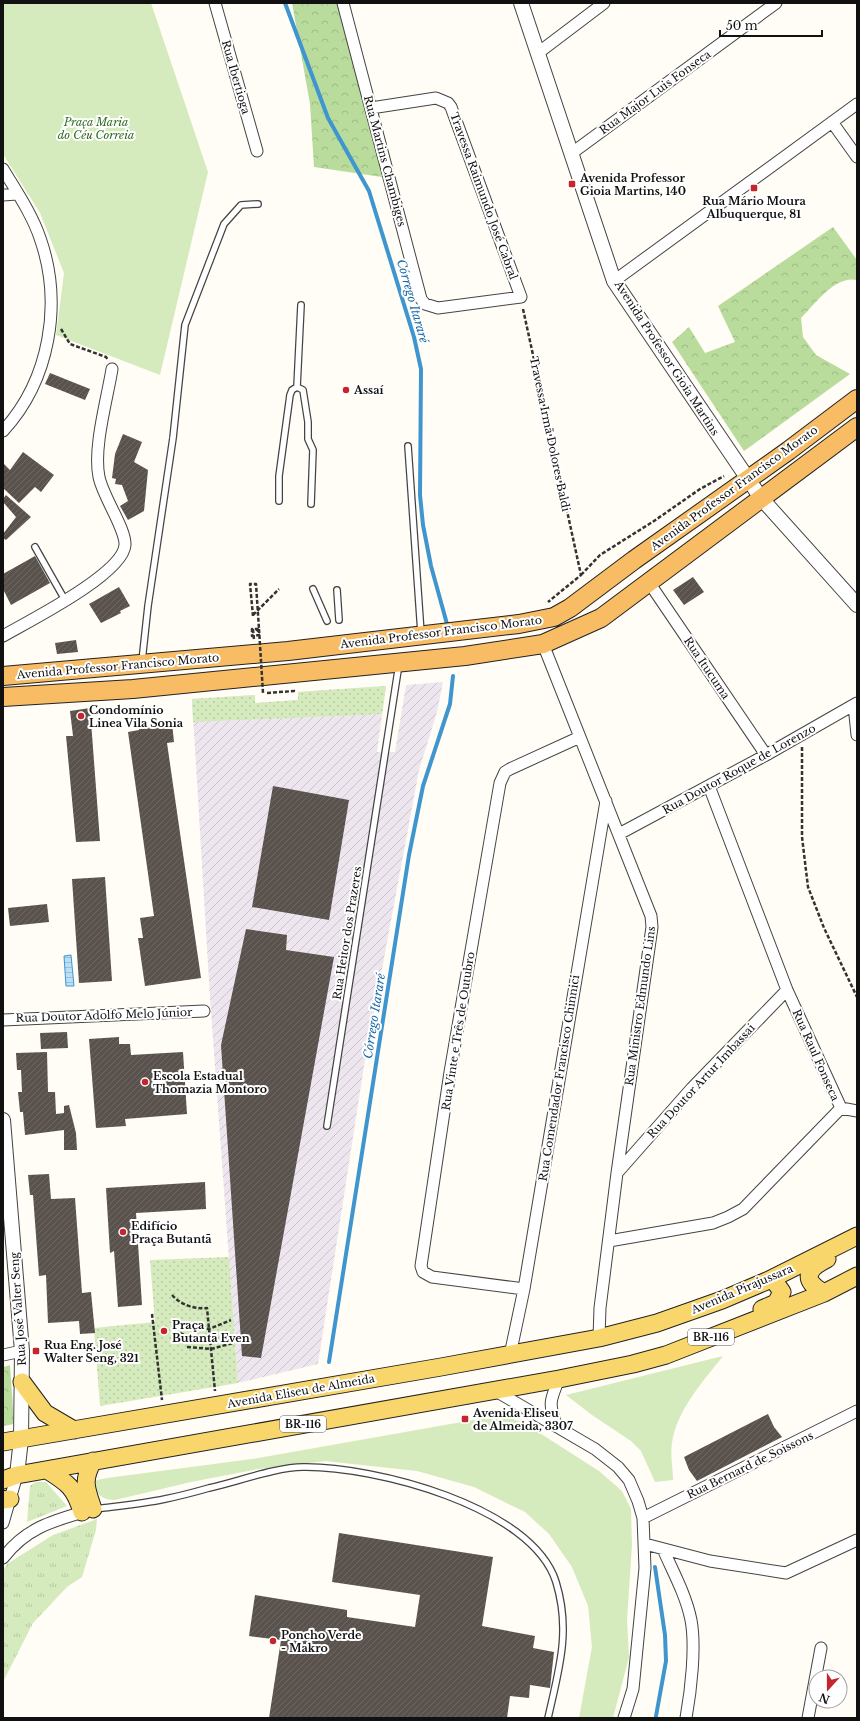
<svg xmlns="http://www.w3.org/2000/svg" width="860" height="1721" font-family="'Libre Baskerville',serif">
  <defs>
    <pattern id="industrial-furrows" width="10" height="10" patternUnits="userSpaceOnUse"><rect width="10" height="10" fill="#eee6ef"/><path d="M-1 1l2-2M0 10L10 0M9 11l2-2" fill="none" stroke="#cbc4cc"/></pattern>
    <pattern id="grass-tufts" width="24" height="20" patternUnits="userSpaceOnUse"><rect width="24" height="20" fill="#d5ebbd"/><path d="M3 7l-1-3M5 7V3M7 7l1-3M15 17l-1-3M17 17v-4M19 17l1-3" fill="none" stroke="#b6c8a1"/></pattern>
    <pattern id="forest-crowns" width="20" height="18" patternUnits="userSpaceOnUse"><rect width="20" height="18" fill="#b9dc9c"/><path d="M2 6a3 3 0 1 1 6 0M12 15a3 3 0 1 1 6 0" fill="none" stroke="#9ebc85"/></pattern>
    <pattern id="garden-dots" width="8" height="8" patternUnits="userSpaceOnUse"><rect width="8" height="8" fill="#d5ebbd"/><path d="M2 2h.1M6 6h.1" fill="none" stroke="#b6c8a1" stroke-width="1.8" stroke-linecap="round"/></pattern>
    <pattern id="water-rules" width="6" height="5" patternUnits="userSpaceOnUse"><rect width="6" height="5" fill="#b9e0f7"/><path d="M0 2.5h6" fill="none" stroke="#9ebfd3"/></pattern>
    <pattern id="building-hatch" width="6" height="6" patternUnits="userSpaceOnUse"><rect width="6" height="6" fill="#5a524d"/><path d="M-1 1l2-2M0 6l6-6M5 7l2-2" fill="none" stroke="#6d6662"/></pattern>
  </defs>
  <rect width="100%" height="100%" fill="#fffdf5"/>
  <!-- industrial -->
  <path fill="url(#industrial-furrows)" d="M 443,682 L 437,712 L 419,770 L 364,1066 L 318,1364 L 238,1383 L 210,998 L 192,699 L 255,695 L 255,703 L 298,700 L 298,692 L 386,686 L 377,752 L 395,752 L 406,685 Z"/>
  <!-- grass -->
  <path fill="url(#grass-tufts)" d="M 36,1482 L 46,1482 L 67,1506 L 27,1522 L 30,1486 Z
    M 97,1519 L 96,1530 L 82,1577 L 67,1587 L 33,1623 L 3,1682 L 3,1571 L 7,1564 L 53,1535 Z"/>
  <!-- forest -->
  <path fill="url(#forest-crowns)" d="M 292,3 L 341,3 L 382,177 L 314,167 L 310,104 Z
    M 833,227 L 857,260 L 857,280 C 835,275 815,304 801,318 L 803,337 L 816,355 L 850,374 L 744,451 L 672,342 L 689,327 L 705,353 L 735,342 L 718,306 Z
    M 10,1365 L 14,1424 L 3,1426 L 3,1367 Z"/>
  <!-- park -->
  <path fill="#d5ebbd" d="M 3,3 L 151,3 L 208,172 L 160,375 L 56,335 L 64,273 L 40,213 L 3,154 Z
    M 723,1356 C 703,1382 677,1409 672,1443 C 670,1454 673,1468 673,1480 L 655,1482 L 641,1451 L 631,1441 L 592,1415 L 566,1395 Z
    M 507,1417 L 524,1423 L 599,1471 L 622,1491 L 631,1509 L 632,1545 L 627,1620 L 629,1657 L 613,1718 L 579,1718 L 592,1647 L 588,1606 L 572,1567 L 549,1534 L 525,1512 L 474,1487 L 417,1471 L 325,1461 L 258,1469 L 191,1482 L 115,1500 C 104,1500 96,1496 94,1483 L 97,1480 L 107,1478 L 252,1459 L 473,1420 Z"/>
  <!-- garden -->
  <path fill="url(#garden-dots)" d="M 386,686 L 382,714 L 193,722 L 192,699 L 255,695 L 255,703 L 298,700 L 298,692 Z
    M 229,1257 L 238,1383 L 100,1406 L 94,1328 L 155,1322 L 150,1260 Z"/>
  <!-- water -->
  <path fill="url(#water-rules)" stroke="#3f96cf" d="M 71,955 L 74,986 L 66,986 L 64,956 Z"/>
  <g fill="none" stroke-linecap="round" stroke-linejoin="round">
    <!-- stream -->
    <path stroke="#3f96cf" stroke-width="4" d="M 285,3 L 328,118 L 369,191 L 414,337 L 421,369 L 420,495 L 423,525 L 431,566 L 447,624
      M 329,1362 L 409,855 L 423,786 L 450,704 L 453,676
      M 655,1567 L 665,1635 L 666,1661 L 656,1716"/>
  </g>
  <!-- building -->
  <path fill="url(#building-hatch)" d="M 50,373 L 90,389 L 85,400 L 45,384 Z
    M 123,434 L 142,442 L 134,462 L 148,470 L 144,511 L 128,520 L 120,506 L 128,501 L 122,485 L 115,484 L 116,479 L 112,478 L 115,454 Z
    M 23,452 L 54,475 L 41,492 L 35,487 L 19,503 L 3,488 L 3,463 L 10,470 Z
    M 6,495 L 31,517 L 6,540 L 3,538 L 3,534 L 16,517 L 3,502 L 3,499 Z
    M 35,556 L 50,583 L 11,605 L 3,589 L 3,574 Z
    M 693,577 L 704,592 L 684,605 L 673,590 Z
    M 119,587 L 130,606 L 120,611 L 121,613 L 101,623 L 89,604 Z
    M 76,640 L 78,652 L 57,654 L 55,643 Z
    M 90,708 L 100,841 L 76,842 L 66,736 L 73,736 L 70,711 Z
    M 172,723 L 174,742 L 167,743 L 201,978 L 145,986 L 138,938 L 143,938 L 140,918 L 154,916 L 128,732 L 139,730 L 139,727 Z
    M 273,786 L 349,800 L 329,920 L 252,907 Z
    M 105,877 L 112,981 L 79,983 L 72,879 Z
    M 47,904 L 49,922 L 10,926 L 8,908 Z
    M 246,929 L 287,935 L 286,950 L 334,957 L 261,1358 L 242,1356 L 221,1045 Z
    M 67,1032 L 68,1048 L 41,1049 L 40,1033 Z
    M 119,1037 L 119,1044 L 130,1044 L 131,1055 L 183,1052 L 187,1114 L 125,1119 L 126,1126 L 96,1128 L 89,1039 Z
    M 47,1052 L 48,1092 L 55,1092 L 56,1114 L 64,1113 L 64,1106 L 69,1105 L 76,1133 L 77,1150 L 64,1150 L 64,1130 L 25,1135 L 23,1112 L 20,1112 L 18,1092 L 22,1092 L 21,1070 L 17,1070 L 16,1053 Z
    M 49,1174 L 51,1199 L 75,1198 L 82,1293 L 91,1292 L 95,1333 L 80,1334 L 79,1321 L 48,1323 L 46,1275 L 39,1276 L 33,1195 L 30,1195 L 28,1175 Z
    M 205,1182 L 206,1209 L 136,1213 L 142,1305 L 118,1307 L 114,1251 L 110,1253 L 106,1188 Z
    M 768,1414 L 774,1427 L 782,1437 L 697,1481 L 689,1470 L 684,1457 Z
    M 339,1533 L 493,1557 L 482,1626 L 535,1636 L 533,1648 L 554,1652 L 550,1688 L 530,1685 L 529,1698 L 510,1696 L 507,1718 L 269,1718 L 281,1640 L 249,1636 L 255,1595 L 347,1610 L 347,1617 L 415,1627 L 420,1595 L 332,1582 Z"/>
  <g fill="none" stroke-linecap="round" stroke-linejoin="round">
    <defs>
      <path id="service" d="M 297,387 L 301,305
        M 408,446 L 421,633
        M 279,501 L 279,476 L 290,395 L 292,390 L 297,387 L 303,390 L 308,422 L 308,439 L 313,450 L 311,504
        M 35,547 L 65,600
        M 313,589 L 327,621
        M 337,590 L 339,620
        M 142,661 L 148,606 L 173,438 L 185,325 L 224,224 L 241,205 L 258,204
        M 327,1126 L 399,664
        M 95,1509 C 118,1506 142,1504 165,1499 C 180,1496 195,1492 209,1488 C 236,1482 277,1467 303,1467 C 373,1466 532,1506 556,1582 C 571,1631 559,1669 548,1718"/>
      <path id="minor" d="M 215,3 L 257,151
        M 343,3 L 421,299 L 425,304 L 438,308 L 521,297 L 451,107 L 448,103 L 436,98 L 371,108
        M 538,53 L 604,3
        M 832,122 L 857,157
        M 572,153 L 776,3
        M 3,169 C 16,191 32,214 40,238 C 63,303 50,380 3,431
        M 3,195 L 17,194
        M 614,281 L 857,104
        M 648,581 L 766,755
        M 3,636 C 29,621 123,574 125,545 C 126,529 103,497 99,477 C 93,448 107,400 112,369
        M 543,644 L 651,916 L 652,927 L 617,1173 L 600,1308 L 599,1338
        M 854,705 L 857,735
        M 619,834 L 766,755 L 857,703
        M 3,1020 L 204,1011
        M 841,1108 L 857,1111
        M 617,1173 L 692,1088 L 787,990
        M 609,1241 L 713,1223 L 728,1217 L 743,1209 L 841,1108 L 787,990 L 709,786
        M 524,1289 L 432,1277 L 423,1272 L 421,1266 L 450,1072 L 500,783 L 505,772 L 510,769 L 580,737
        M 3,1355 L 22,1351
        M 510,1355 L 524,1289 L 606,801
        M 494,1390 L 595,1449 L 618,1467 L 629,1480 L 638,1501 L 643,1518 L 645,1568 L 633,1689 L 624,1718
        M 557,1426 C 548,1405 550,1400 559,1379
        M 643,1518 L 857,1411
        M 3,1523 L 17,1475
        M 645,1544 L 710,1561 L 786,1573 L 857,1540
        M 663,1549 C 673,1572 686,1595 691,1620 C 696,1647 691,1690 686,1718
        M 3,1558 C 26,1528 52,1521 87,1511
        M 808,1718 L 821,1648"/>
      <path id="tertiary" d="M 521,3 L 614,281 L 761,498 L 857,605
        M 3,1120 L 22,1351 L 21,1439 L 17,1475"/>
      <path id="primary" d="M 824,1293 C 801,1280 807,1269 827,1259
        M 762,1309 L 776,1303 L 782,1292 L 775,1282 L 769,1280
        M 22,1382 L 45,1413 L 74,1430
        M 3,1442 L 441,1367 L 599,1338 L 657,1323 L 722,1300 L 769,1280 L 857,1236
        M 47,1470 C 68,1483 75,1488 82,1512
        M 3,1480 L 17,1475 L 559,1379 L 633,1364 L 666,1355 L 824,1293 L 857,1276
        M 3,1500 L 10,1499
        M 93,1509 C 86,1488 82,1481 93,1461"/>
      <path id="trunk" d="M 3,676 L 288,651 L 519,624 L 554,617 L 570,608 L 634,560 L 788,451 L 857,399
        M 3,697 L 133,689 L 465,656 L 543,644 L 601,618 L 857,427"/>
    </defs>
    <!-- service casing -->
    <use href="#service" stroke="#444" stroke-width="8"/>
    <!-- minor casing -->
    <use href="#minor" stroke="#444" stroke-width="13"/>
    <!-- tertiary casing -->
    <use href="#tertiary" stroke="#444" stroke-width="16"/>
    <!-- primary casing -->
    <use href="#primary" stroke="#222" stroke-width="19"/>
    <!-- trunk casing -->
    <use href="#trunk" stroke="#222" stroke-width="20"/>
    <!-- path -->
    <path stroke="#333" stroke-width="2.5" stroke-dasharray="4 2" stroke-linecap="butt" d="M 523,309 L 581,575 L 548,602
      M 61,329 L 70,344 L 106,357 L 108,360
      M 581,575 L 600,555 L 654,521 L 700,489 L 724,476
      M 253,615 L 279,589
      M 253,616 L 250,584 L 256,584 L 259,629
      M 254,639 L 253,630 L 258,630 L 259,635 L 252,636 L 252,629 L 259,629
      M 267,693 L 294,691 L 293,689
      M 802,747 L 802,837 L 808,887 L 824,928 L 857,997
      M 172,1295 C 181,1305 194,1309 207,1308 L 215,1391
      M 152,1314 L 162,1400
      M 183,1325 L 209,1329 L 231,1320
      M 180,1333 C 201,1343 211,1341 232,1333
      M 187,1347 L 211,1349 L 233,1343"/>
    <!-- service -->
    <use href="#service" stroke="#fff" stroke-width="5.5"/>
    <!-- minor -->
    <use href="#minor" stroke="#fff" stroke-width="11"/>
    <!-- tertiary -->
    <use href="#tertiary" stroke="#fff" stroke-width="14"/>
    <!-- primary -->
    <use href="#primary" stroke="#f9d66b" stroke-width="17"/>
    <!-- trunk -->
    <use href="#trunk" stroke="#f7bc64" stroke-width="18"/>
    <!-- path-bridge -->
    <path stroke="#333" stroke-width="2.5" stroke-dasharray="4 2" stroke-linecap="butt" d="M 259,629 L 263,693"/>
  </g>
  <!-- markers -->
  <g fill="#c4262e" stroke="#fff" stroke-width="1.5">
    <rect x="568" y="180" width="8" height="8" rx="2"/>
    <rect x="750" y="184" width="8" height="8" rx="2"/>
    <circle cx="346" cy="390" r="4"/>
    <circle cx="81" cy="716" r="4"/>
    <circle cx="145" cy="1082" r="4"/>
    <circle cx="123" cy="1232" r="4"/>
    <circle cx="164" cy="1331" r="4"/>
    <rect x="32" y="1347" width="8" height="8" rx="2"/>
    <rect x="461" y="1415" width="8" height="8" rx="2"/>
    <circle cx="273" cy="1641" r="4"/>
  </g>
  <g text-anchor="middle" dominant-baseline="central" stroke-width="4" stroke-linejoin="round" paint-order="stroke">
    <!-- shield labels -->
    <g fill="#fff" stroke="#585858" stroke-width="1">
      <rect x="688" y="1329" width="46" height="16" rx="3"/>
      <rect x="280" y="1416" width="46" height="16" rx="3"/>
    </g>
    <g font-size="10" font-weight="bold" fill="#111">
      <text x="711" y="1337">BR-116</text>
      <text x="303" y="1424">BR-116</text>
    </g>
    <!-- street labels -->
    <g font-size="11" fill="#111" stroke="#fff">
      <text transform="translate(236 77) rotate(74)">Rua Ibertioga</text>
      <text transform="translate(655 92) rotate(-36)">Rua Major Luis Fonseca</text>
      <text transform="translate(385 161) rotate(75)">Rua Martins Chambiges</text>
      <text transform="translate(484 196) rotate(70)">Travessa Raimundo José Cabral</text>
      <text transform="translate(667 358) rotate(57)">Avenida Professor Gioia Martins</text>
      <text transform="translate(550 434) rotate(78)">Travessa Irmã Dolores Baldi</text>
      <text transform="translate(734 488) rotate(-36)">Avenida Professor Francisco Morato</text>
      <text transform="translate(441 632) rotate(-7)">Avenida Professor Francisco Morato</text>
      <text transform="translate(118 666) rotate(-5)">Avenida Professor Francisco Morato</text>
      <text transform="translate(707 668) rotate(56)">Rua Itucuma</text>
      <text transform="translate(739 769) rotate(-29)">Rua Doutor Roque de Lorenzo</text>
      <text transform="translate(347 933) rotate(-81)">Rua Heitor dos Prazeres</text>
      <text transform="translate(640 1006) rotate(-82)">Rua Ministro Edmundo Lins</text>
      <text transform="translate(104 1015) rotate(-2)">Rua Doutor Adolfo Melo Júnior</text>
      <text transform="translate(458 1031) rotate(-81)">Rua Vinte e Três de Outubro</text>
      <text transform="translate(816 1055) rotate(66)">Rua Raul Fonseca</text>
      <text transform="translate(559 1078) rotate(-81)">Rua Comendador Francisco Chinnici</text>
      <text transform="translate(701 1081) rotate(-47)">Rua Doutor Artur Imbassai</text>
      <text transform="translate(742 1289) rotate(-23)">Avenida Pirajussara</text>
      <text transform="translate(18 1309) rotate(-94)">Rua José Valter Seng</text>
      <text transform="translate(301 1391) rotate(-10)">Avenida Eliseu de Almeida</text>
      <text transform="translate(750 1465) rotate(-26)">Rua Bernard de Soissons</text>
    </g>
    <!-- park labels -->
    <g font-size="11" font-style="italic" fill="#2f6b1f" stroke="#fff">
      <text x="96" y="122">Praça Maria<tspan x="96" dy="13">do Céu Correia</tspan></text>
    </g>
    <!-- poi labels -->
    <g font-size="11" font-weight="bold" fill="#111" stroke="#fff" text-anchor="start">
      <text x="580" y="178">Avenida Professor<tspan x="580" dy="13">Gioia Martins, 140</tspan></text>
      <text x="754" y="201" text-anchor="middle">Rua Mário Moura<tspan x="754" dy="13">Albuquerque, 81</tspan></text>
      <text x="354" y="390">Assaí</text>
      <text x="89" y="710">Condomínio<tspan x="89" dy="13">Linea Vila Sonia</tspan></text>
      <text x="153" y="1076">Escola Estadual<tspan x="153" dy="13">Thomazia Montoro</tspan></text>
      <text x="131" y="1226">Edifício<tspan x="131" dy="13">Praça Butantã</tspan></text>
      <text x="172" y="1325">Praça<tspan x="172" dy="13">Butantã Even</tspan></text>
      <text x="44" y="1345">Rua Eng. José<tspan x="44" dy="13">Walter Seng, 321</tspan></text>
      <text x="473" y="1413">Avenida Eliseu<tspan x="473" dy="13">de Almeida, 3307</tspan></text>
      <text x="281" y="1635">Poncho Verde<tspan x="281" dy="13">- Makro</tspan></text>
    </g>
    <!-- water labels -->
    <g font-size="12" font-style="italic" fill="#1768a6" stroke="#fff">
      <text transform="translate(413 301) rotate(74)">Córrego Itararé</text>
      <text transform="translate(374 1016) rotate(-81)">Córrego Itararé</text>
    </g>
  </g>
  <!-- border -->
  <rect width="860" height="1721" fill="none" stroke="#111111" stroke-width="8"/>
  <!-- north arrow -->
  <g transform="translate(828 1689) rotate(201)"><circle r="19" fill="#ffffff" stroke="#a0a0a0"/>
  <path d="M0-3L7 15L0 10L-7 15Z" fill="#c4262e"/>
  <text y="-6" font-size="11" font-weight="bold" text-anchor="middle" fill="#111111">N</text>
  </g>
  <!-- scale -->
  <path d="M720 30v6h102v-6" fill="none" stroke="#111111" stroke-width="2"/>
  <text x="726" y="30" font-size="12" fill="#111111" stroke="#ffffff" stroke-width="3" paint-order="stroke">50 m</text>
</svg>
